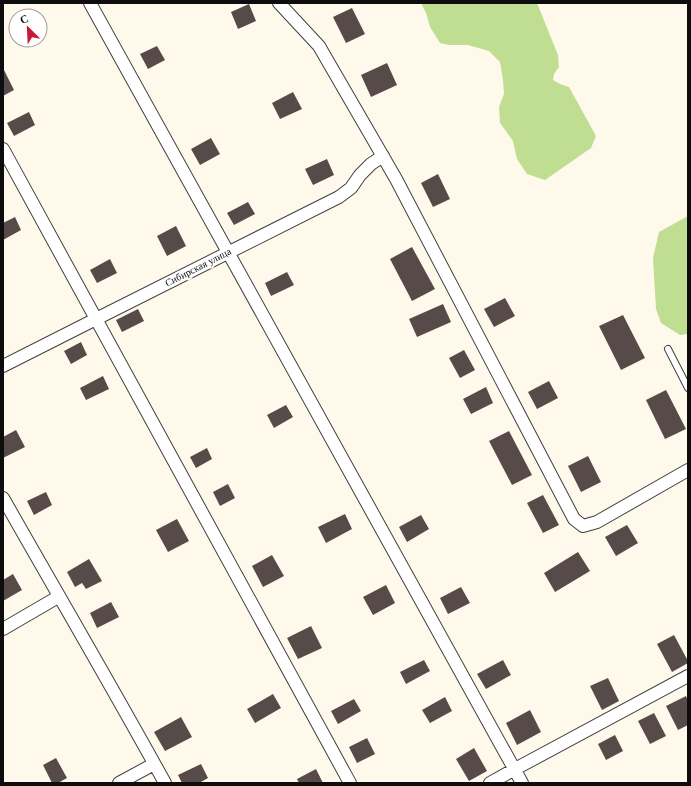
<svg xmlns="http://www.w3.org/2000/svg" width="691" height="786" font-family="'Times New Roman',serif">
  <rect width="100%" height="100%" fill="#fff9ec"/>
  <!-- forest -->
  <path fill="#bfde91" d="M 421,3 L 537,3 L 558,55 L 559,67 L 554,74 L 553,80 L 560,84 L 569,87 L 596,136 L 591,148 L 545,180 L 527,174 L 517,159 L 513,141 L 500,123 L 499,107 L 504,94 L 503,80 L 500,62 L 489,51 L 468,45 L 449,45 L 440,43 L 430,27 L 426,13 Z
    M 688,216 L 688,334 L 680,335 L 661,323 L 656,309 L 653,258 L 659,232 Z"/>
  <!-- building -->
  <path fill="#564b48" d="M 249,4 L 256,21 L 238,29 L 231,12 Z
    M 352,8 L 365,34 L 346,43 L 333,17 Z
    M 157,46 L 165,60 L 148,69 L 140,54 Z
    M 387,63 L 397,85 L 371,97 L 361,75 Z
    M 3,68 L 14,90 L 3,96 Z
    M 293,92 L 302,109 L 280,119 L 272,103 Z
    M 29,112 L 35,125 L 14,136 L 7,123 Z
    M 211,138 L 220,154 L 200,165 L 191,149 Z
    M 327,159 L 334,175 L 313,185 L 305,169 Z
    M 438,174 L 450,199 L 433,207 L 421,183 Z
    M 248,202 L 255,214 L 234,225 L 227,213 Z
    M 15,217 L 21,230 L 3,240 L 3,223 Z
    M 176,226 L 186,246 L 167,256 L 157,236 Z
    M 412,247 L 435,289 L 412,301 L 390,259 Z
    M 110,259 L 117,273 L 97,283 L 90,270 Z
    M 287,272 L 294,285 L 271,296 L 265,283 Z
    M 505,298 L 515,316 L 494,327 L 484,309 Z
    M 443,304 L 451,322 L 417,337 L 409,319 Z
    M 138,309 L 144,321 L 122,332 L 116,320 Z
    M 623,315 L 645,358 L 621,370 L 599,326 Z
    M 81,342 L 87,355 L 71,364 L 64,351 Z
    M 464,350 L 475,370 L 460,378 L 449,358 Z
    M 103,376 L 109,389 L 86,400 L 80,388 Z
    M 549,381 L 558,398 L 537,409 L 528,392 Z
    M 486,387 L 493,403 L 471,414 L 463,399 Z
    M 666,390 L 686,429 L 665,439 L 646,400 Z
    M 286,405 L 293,417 L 274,428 L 267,415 Z
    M 16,430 L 25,447 L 3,458 L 3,437 Z
    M 509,431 L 532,475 L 512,485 L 489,441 Z
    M 207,448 L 212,459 L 196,468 L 190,457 Z
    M 588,456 L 601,482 L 581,492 L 568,466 Z
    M 228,484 L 235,498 L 220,506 L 213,492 Z
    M 46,492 L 52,505 L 34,515 L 27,501 Z
    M 543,495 L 559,525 L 543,533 L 527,503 Z
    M 345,514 L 352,529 L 326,543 L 318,527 Z
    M 421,515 L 429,529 L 407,542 L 399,527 Z
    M 177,519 L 189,541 L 168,552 L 156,530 Z
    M 627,525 L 638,543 L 616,556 L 605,537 Z
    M 578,552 L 590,571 L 555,592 L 544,573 Z
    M 272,555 L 284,576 L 263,587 L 252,566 Z
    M 89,559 L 102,581 L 86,589 L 82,583 L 75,587 L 67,572 Z
    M 13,574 L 22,590 L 3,601 L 3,580 Z
    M 386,585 L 395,603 L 373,615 L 363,597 Z
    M 461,587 L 470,603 L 448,614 L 440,598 Z
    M 111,602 L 119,617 L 97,628 L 90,613 Z
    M 311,626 L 322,648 L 298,659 L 287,638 Z
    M 674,635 L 688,661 L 688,663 L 672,672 L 657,644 Z
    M 424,660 L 430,671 L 406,684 L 400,672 Z
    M 503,660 L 511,675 L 486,689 L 477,674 Z
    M 608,678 L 619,701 L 602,710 L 590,686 Z
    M 273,694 L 281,708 L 255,723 L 247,709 Z
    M 686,696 L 688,701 L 688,725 L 678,730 L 666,706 Z
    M 445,697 L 452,711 L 430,723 L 422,710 Z
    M 354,699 L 361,711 L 338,724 L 331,711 Z
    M 530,710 L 541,732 L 517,745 L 506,723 Z
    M 654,713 L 666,736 L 650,744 L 638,721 Z
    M 181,717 L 192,737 L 165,751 L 154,732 Z
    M 615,735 L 623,751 L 606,760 L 598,744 Z
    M 367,738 L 375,754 L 357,763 L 349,747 Z
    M 474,748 L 487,771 L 469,781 L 456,759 Z
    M 56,758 L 67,778 L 58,783 L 52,783 L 43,765 Z
    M 201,764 L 208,778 L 199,783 L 182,783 L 178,775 Z
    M 316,769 L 323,783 L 299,783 L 297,779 Z"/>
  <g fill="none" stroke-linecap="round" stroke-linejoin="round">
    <defs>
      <path id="lane" d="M 668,349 L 688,388"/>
      <path id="street" d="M 90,3 L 522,783
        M 279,3 L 319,46 L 396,179 L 574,519 L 583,526 L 597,522 L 688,470
        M 3,149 L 350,783
        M 3,366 L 96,319 L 339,197 L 351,188 L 360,175 L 371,164 L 383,156
        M 3,498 C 57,593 112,687 165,783
        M 3,629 L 58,597
        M 119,783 L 154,764
        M 490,783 L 515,769 L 688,676"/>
    </defs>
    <!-- lane casing -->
    <use href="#lane" stroke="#404040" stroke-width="8"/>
    <!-- street casing -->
    <use href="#street" stroke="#404040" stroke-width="14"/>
    <!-- lane -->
    <use href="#lane" stroke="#fff" stroke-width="6"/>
    <!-- street -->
    <use href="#street" stroke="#fff" stroke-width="12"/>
  </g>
  <g text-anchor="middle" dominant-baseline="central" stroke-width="4" stroke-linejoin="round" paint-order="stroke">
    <!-- street labels -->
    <g font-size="10" fill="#0d0d0d" stroke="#fff">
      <text transform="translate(198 267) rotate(-27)">Сибирская улица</text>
    </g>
  </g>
  <!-- border -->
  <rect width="691" height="786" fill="none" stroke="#0d0d0d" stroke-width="8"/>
  <!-- north arrow -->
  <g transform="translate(28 28) rotate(336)"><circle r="19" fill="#ffffff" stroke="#9e9e9e"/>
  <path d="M0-3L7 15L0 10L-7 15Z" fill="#c71a3b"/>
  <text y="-6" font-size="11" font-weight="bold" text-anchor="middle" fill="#0d0d0d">С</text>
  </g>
</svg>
